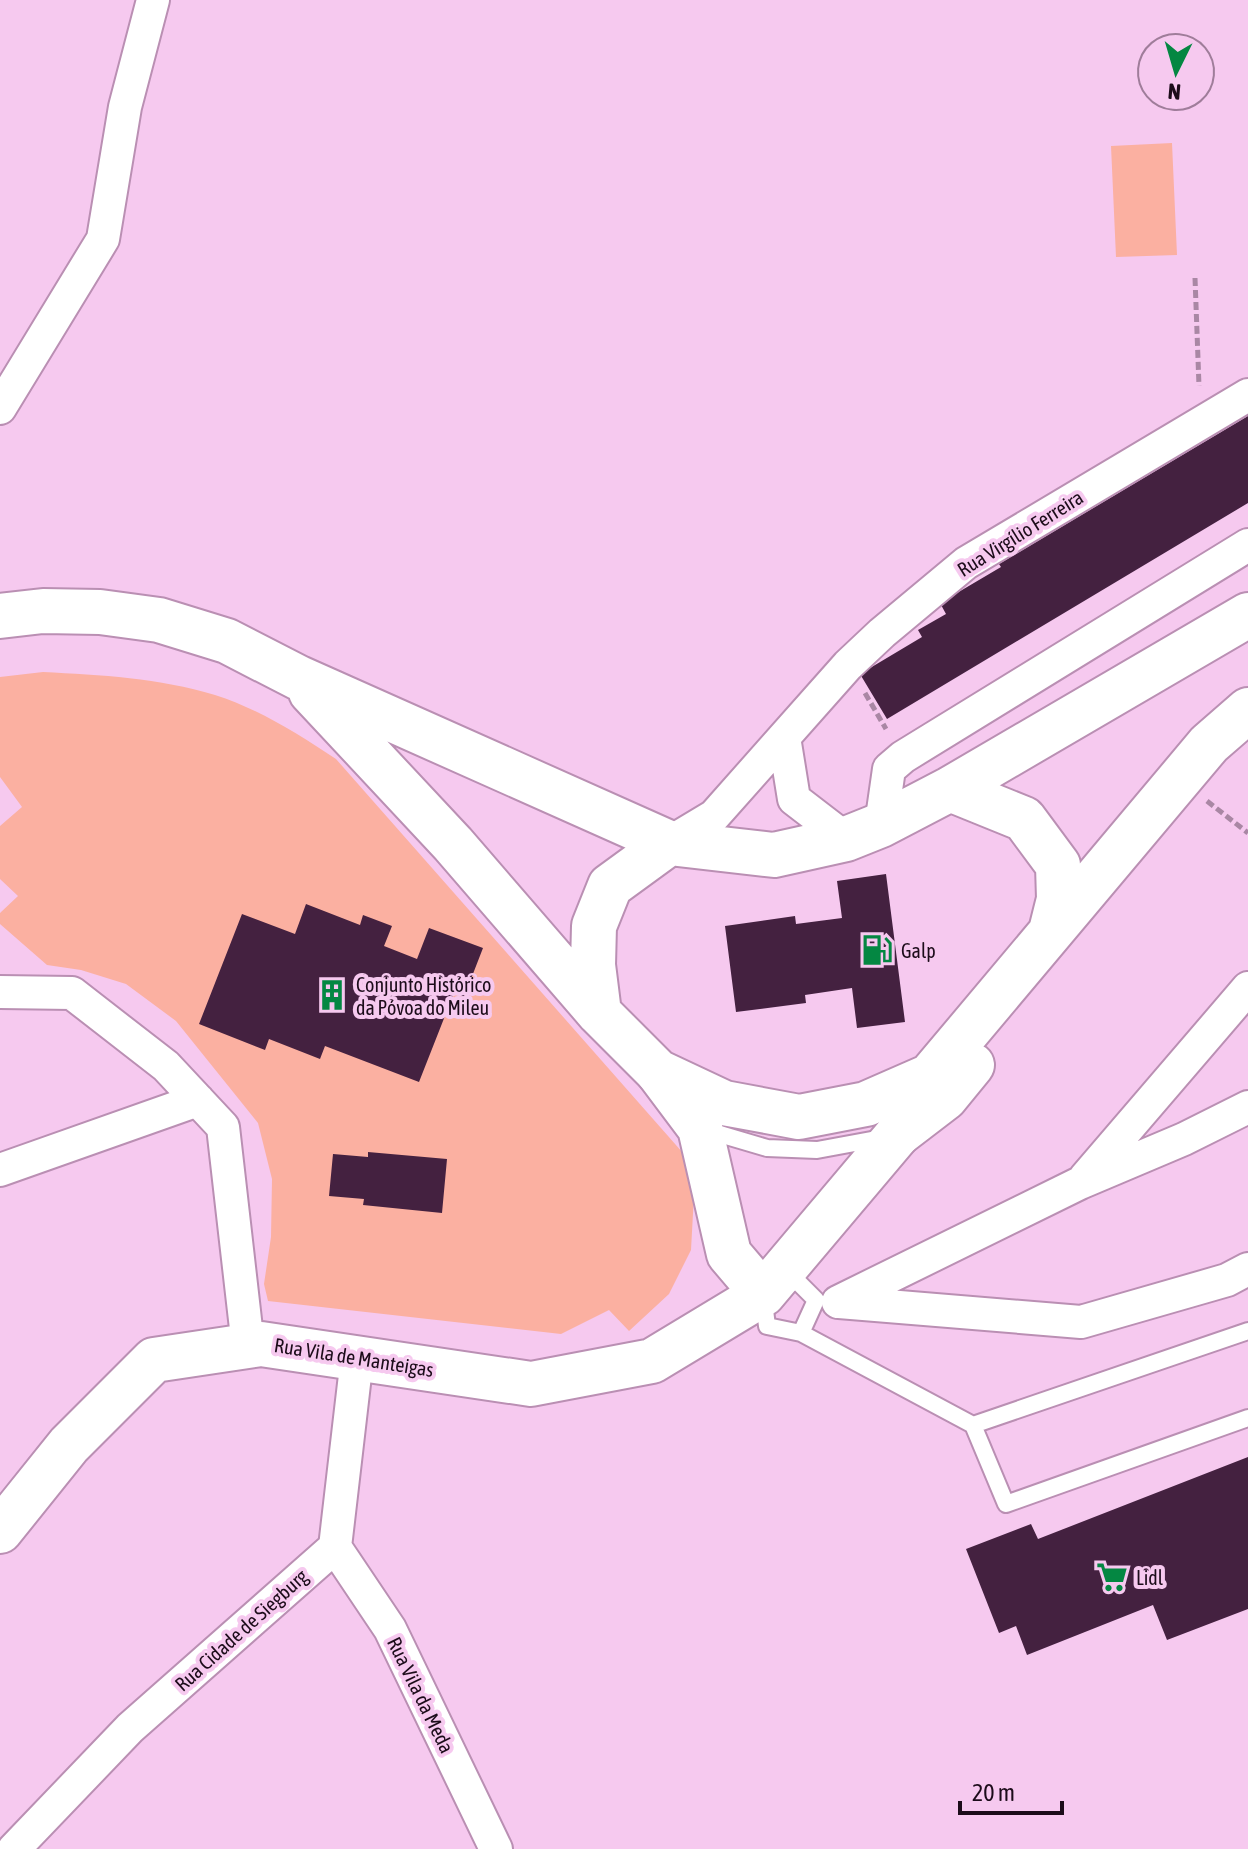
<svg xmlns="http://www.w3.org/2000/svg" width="1248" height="1849" font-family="'Asap Condensed',sans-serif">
  <rect width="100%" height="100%" fill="#f6c9ef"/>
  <!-- green -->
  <path fill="#fbb0a1" d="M 1172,143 L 1177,255 L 1116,257 L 1111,146 Z
    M 43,672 C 101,675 159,678 215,695 C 259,709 298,734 336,759 L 683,1153 L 694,1195 L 691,1250 L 669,1294 L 629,1331 L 609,1310 L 561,1334 L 268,1301 L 264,1284 L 271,1237 L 272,1179 L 258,1123 L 176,1021 L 126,984 L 81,970 L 47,965 L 0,924 L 0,913 L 18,896 L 0,879 L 0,826 L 22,807 L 0,777 L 0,677 Z"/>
  <!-- building -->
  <path fill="#442140" d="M 1248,416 L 1248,503 L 887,719 L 860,674 L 922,637 L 918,630 L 946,614 L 940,603 L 1001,567 L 999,564 Z
    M 886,874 L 905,1022 L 857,1028 L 852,988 L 805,995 L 806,1003 L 736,1012 L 725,926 L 795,916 L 796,924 L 842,918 L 837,881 Z
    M 306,904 L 360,925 L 363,915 L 392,926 L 384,946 L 417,959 L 429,928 L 483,948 L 464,997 L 454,993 L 419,1082 L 325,1046 L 320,1059 L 269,1039 L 265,1050 L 199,1024 L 242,914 L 295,934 Z
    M 368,1152 L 447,1159 L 442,1213 L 363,1205 L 364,1199 L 329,1196 L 333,1154 L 368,1157 Z
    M 1248,1457 L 1248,1609 L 1167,1640 L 1153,1605 L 1027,1655 L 1016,1626 L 999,1633 L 966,1549 L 1031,1524 L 1038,1539 Z"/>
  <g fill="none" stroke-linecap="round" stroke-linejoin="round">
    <defs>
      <path id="lane" d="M 706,1130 L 767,1148 L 817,1150 L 882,1138
        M 797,1281 L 816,1300 L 801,1333 L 767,1326 L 763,1294 Z
        M 801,1333 L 973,1425 L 1006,1504 L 1248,1418
        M 973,1425 L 1248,1331"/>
      <path id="street" d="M 0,408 L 103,239 L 125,107 L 153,0
        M 784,737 L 794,799 L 846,839
        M 881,825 L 889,769 L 903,757 L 1248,545
        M 669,843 L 714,816 L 848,665 L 882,633 L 966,563 L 1248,395
        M 0,992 L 72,993 L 166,1066 L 223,1127 L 248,1346
        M 0,1170 L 198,1100
        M 1085,1178 L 1248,988
        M 838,1302 L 1080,1183 L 1184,1139 L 1248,1107
        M 839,1302 L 1081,1322 L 1227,1280 L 1248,1269
        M 335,1547 L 390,1629 L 496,1849
        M 14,1849 L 130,1728 L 335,1547 L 357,1358"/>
      <path id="secondary" d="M 658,1072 L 700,1128 L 729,1254 L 763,1294
        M 0,1531 L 69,1445 L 154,1360 L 261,1344 L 531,1384 L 652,1361 L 763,1294 L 898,1134 L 917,1099"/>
      <path id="primary" d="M 0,616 L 43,611 L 100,612 L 159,620 L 227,641 L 299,678 L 669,843 L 774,855 L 846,839 L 881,825 L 950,789 L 1248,615
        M 311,692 L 453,844 L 599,1013 L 658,1072 L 724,1103 L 799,1117 L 866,1104 L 930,1076 L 1209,744 L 1248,710
        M 950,789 L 1024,819 L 1058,865 L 1059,899 L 1051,931
        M 599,1013 L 593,965 L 594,926 L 610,886 L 669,843
        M 898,1134 L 945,1098 L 972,1065"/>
    </defs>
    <!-- lane casing -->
    <use href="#lane" stroke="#ba8fb3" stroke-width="20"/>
    <!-- street casing -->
    <use href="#street" stroke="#ba8fb3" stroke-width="36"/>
    <!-- secondary casing -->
    <use href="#secondary" stroke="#ba8fb3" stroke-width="48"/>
    <!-- primary casing -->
    <use href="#primary" stroke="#ba8fb3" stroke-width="48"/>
    <!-- path -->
    <path stroke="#a987a4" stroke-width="5" stroke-dasharray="8 4" stroke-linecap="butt" d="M 1195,278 L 1199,386
      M 865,693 L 886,729
      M 1207,801 L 1248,833"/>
    <!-- lane -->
    <use href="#lane" stroke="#fff" stroke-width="16"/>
    <!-- street -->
    <use href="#street" stroke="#fff" stroke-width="32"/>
    <!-- secondary -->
    <use href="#secondary" stroke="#fff" stroke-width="44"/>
    <!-- primary -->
    <use href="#primary" stroke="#fff" stroke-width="44"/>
  </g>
  <!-- icons -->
  <defs>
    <symbol id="fuel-bare" viewBox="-9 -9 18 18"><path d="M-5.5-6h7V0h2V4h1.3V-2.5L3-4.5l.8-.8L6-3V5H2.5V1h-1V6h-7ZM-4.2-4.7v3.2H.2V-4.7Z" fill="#048742" stroke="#f6c9ef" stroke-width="2.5" paint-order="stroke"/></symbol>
    <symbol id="building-bare" viewBox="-9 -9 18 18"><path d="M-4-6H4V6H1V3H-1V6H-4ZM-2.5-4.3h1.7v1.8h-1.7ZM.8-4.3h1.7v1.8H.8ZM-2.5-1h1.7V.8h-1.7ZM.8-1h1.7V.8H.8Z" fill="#048742" stroke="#f6c9ef" stroke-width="2.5" paint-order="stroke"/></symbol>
    <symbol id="supermarket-bare" viewBox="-9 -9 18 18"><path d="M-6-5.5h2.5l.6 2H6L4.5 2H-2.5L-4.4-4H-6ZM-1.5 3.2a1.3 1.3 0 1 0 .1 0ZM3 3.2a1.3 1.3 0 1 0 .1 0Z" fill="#048742" stroke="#f6c9ef" stroke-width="2.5" paint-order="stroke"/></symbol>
  </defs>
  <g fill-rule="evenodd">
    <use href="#fuel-bare" x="855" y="928" width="44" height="44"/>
    <use href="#building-bare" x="310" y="973" width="44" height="44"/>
    <use href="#supermarket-bare" x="1090" y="1555" width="44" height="44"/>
  </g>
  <g text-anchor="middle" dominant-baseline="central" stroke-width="8" stroke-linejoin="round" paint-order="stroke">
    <!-- street labels -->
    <g font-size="20" fill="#1c0c1a" stroke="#f6c9ef">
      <text transform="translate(1020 533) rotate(-32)">Rua Virgílio Ferreira</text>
      <text transform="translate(354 1357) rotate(9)">Rua Vila de Manteigas</text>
      <text transform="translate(241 1630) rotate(-42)">Rua Cidade de Siegburg</text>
      <text transform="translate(421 1695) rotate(64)">Rua Vila da Meda</text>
    </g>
    <!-- poi labels -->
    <g font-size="20" fill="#1c0c1a" stroke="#f6c9ef" text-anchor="start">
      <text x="901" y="950">Galp</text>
      <text x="356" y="984">Conjunto Histórico<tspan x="356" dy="23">da Póvoa do Mileu</tspan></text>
      <text x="1136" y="1577">Lidl</text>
    </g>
  </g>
  <!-- north arrow -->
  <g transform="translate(1176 72) rotate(185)"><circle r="38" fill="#f6c9ef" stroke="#9f7d9a" stroke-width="2"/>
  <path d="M0-6L14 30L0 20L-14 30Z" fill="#048742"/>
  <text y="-12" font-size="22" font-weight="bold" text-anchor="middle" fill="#1c0c1a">N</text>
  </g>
  <!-- scale -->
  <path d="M960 1801v12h102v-12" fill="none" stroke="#1c0c1a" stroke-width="4"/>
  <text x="972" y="1801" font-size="24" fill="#1c0c1a" stroke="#f6c9ef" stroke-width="6" paint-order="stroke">20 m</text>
</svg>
